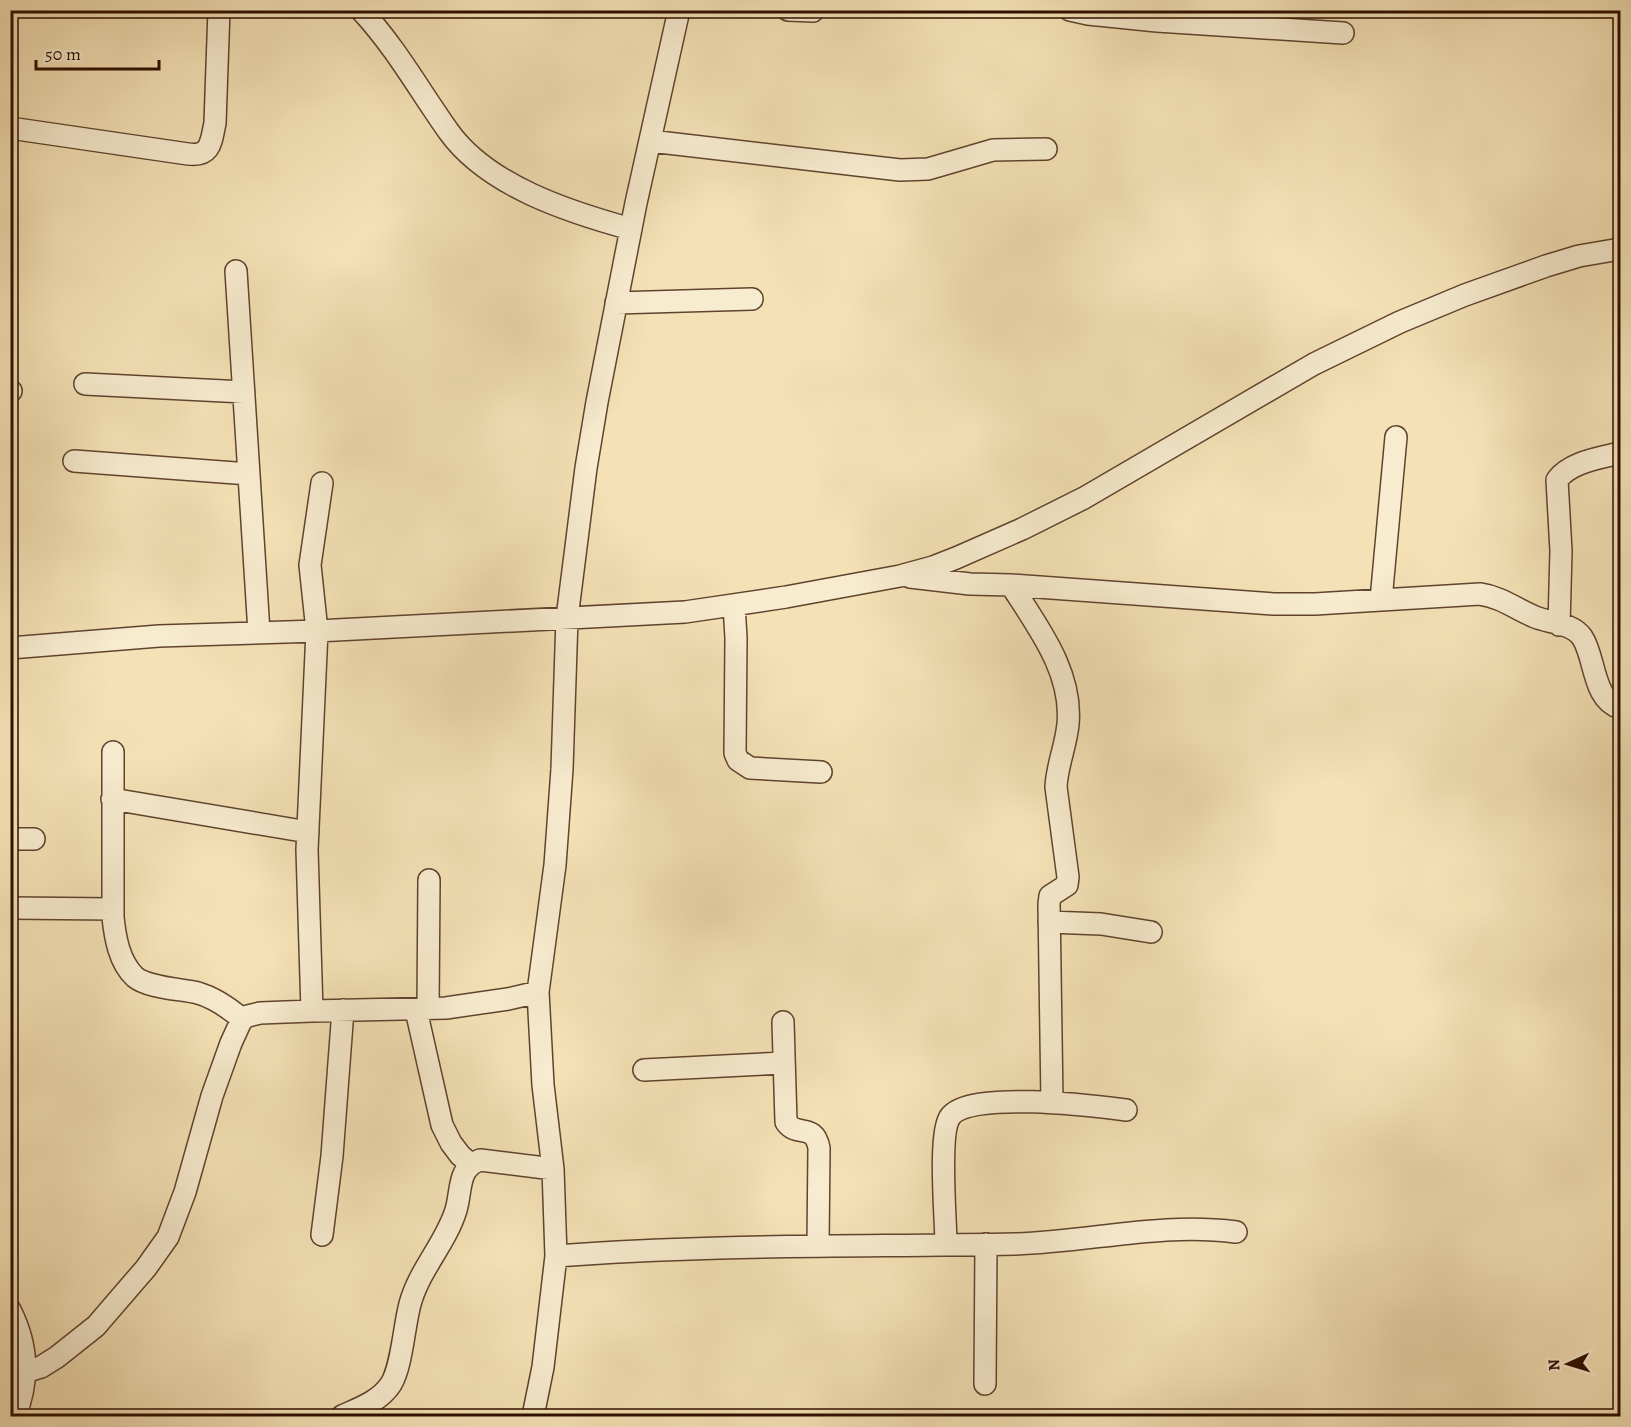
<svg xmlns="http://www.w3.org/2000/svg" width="1631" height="1427" font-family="Alegreya,serif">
  <rect width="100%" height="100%" fill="#f4e2b6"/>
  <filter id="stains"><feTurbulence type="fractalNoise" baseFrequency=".00333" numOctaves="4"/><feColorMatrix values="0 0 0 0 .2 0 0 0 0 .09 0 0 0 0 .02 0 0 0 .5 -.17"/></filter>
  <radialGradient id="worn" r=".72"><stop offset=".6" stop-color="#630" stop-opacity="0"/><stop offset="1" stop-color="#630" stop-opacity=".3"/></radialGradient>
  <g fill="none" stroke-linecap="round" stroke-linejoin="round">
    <defs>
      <path id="minor" d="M 361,10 C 397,49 419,90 449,132 C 488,186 569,212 631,229
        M 788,10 L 813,11
        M 1070,10 L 1088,14 L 1157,21 L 1343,33
        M 10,128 L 188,154 C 211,157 211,142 215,123 L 219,10
        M 650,141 L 900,170 L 928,169 L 993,150 L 1046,149
        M 236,271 L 259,632
        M 616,303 L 752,299
        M 85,384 L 244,392
        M 10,391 L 11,391
        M 74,461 L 249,474
        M 910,577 L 970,584 L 1011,585 L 1274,604 L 1315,604 L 1480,594 C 1501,597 1516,609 1535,617 C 1550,623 1572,623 1582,637 C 1596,658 1592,699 1620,708
        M 1011,585 C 1037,626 1073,672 1068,724 C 1066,746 1057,765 1056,787 L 1068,877 L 1067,885 L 1050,896 L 1049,904 L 1052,1102
        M 1381,600 L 1396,437
        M 734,605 L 736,638 L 735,753 L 738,760 L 750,768 L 821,772
        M 1559,625 L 1561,551 L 1557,480 C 1570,462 1600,458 1620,453
        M 10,648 L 159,636 L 317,631 L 685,612 L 786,597 L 900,576 L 933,567 L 956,558 L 1022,529 L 1084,498 L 1314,364 L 1400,322 L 1465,295 L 1546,266 L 1579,256 L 1620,249
        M 113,752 L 113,917 C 115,937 119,962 135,977 C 148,988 181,989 198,993 C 215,998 229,1008 242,1019
        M 112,799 L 308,832
        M 10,839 L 34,839
        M 10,908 L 113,909
        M 1049,922 L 1101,924 L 1151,932
        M 428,1009 L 429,880
        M 416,1010 L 442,1125 L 451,1143 L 460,1155 L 470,1164
        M 312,1011 L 307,850 L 317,631 L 310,565 L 322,483
        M 783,1022 L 786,1122 C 797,1138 814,1122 819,1148 L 818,1245
        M 644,1070 L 784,1063
        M 322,1235 L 332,1156 L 343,1010
        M 946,1245 C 946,1220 938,1134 950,1117 C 968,1090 1094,1106 1126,1110
        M 556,1256 C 709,1244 862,1247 1015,1244 C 1089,1242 1161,1222 1236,1232
        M 10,1310 C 28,1345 29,1381 15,1416
        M 25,1372 L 41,1367 L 57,1357 L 96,1326 L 146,1268 L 168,1237 L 185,1192 L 212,1096 L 231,1043 L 242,1019 L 248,1016 L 260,1013 L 312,1011 L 446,1008 L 508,999 L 538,992
        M 985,1384 L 986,1244
        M 342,1416 C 360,1408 380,1401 391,1384 C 402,1366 404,1326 410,1304 C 419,1270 446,1243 456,1210 C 462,1190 457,1168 480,1160 L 553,1169
        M 533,1416 L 543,1367 L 556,1256 L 553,1169 L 543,1085 L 538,992 L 555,865 L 562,769 L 567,618 L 586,468 L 597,402 L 636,203 L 679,10"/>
    </defs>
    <!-- minor casing -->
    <use href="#minor" stroke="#60432e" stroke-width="24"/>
    <!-- minor -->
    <use href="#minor" stroke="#f8ecd0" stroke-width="21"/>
  </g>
  <!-- margin -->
  <rect width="1631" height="1427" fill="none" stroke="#f4e2b6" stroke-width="36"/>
  <rect x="12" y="12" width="1607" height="1403" fill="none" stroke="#2e0e00" stroke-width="3"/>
  <rect x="18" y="18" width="1595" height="1391" fill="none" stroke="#2e0e00" stroke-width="1.5"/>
  <!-- north arrow -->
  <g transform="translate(1568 1364) rotate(266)" stroke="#f8ecd0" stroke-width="4.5" paint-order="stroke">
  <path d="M0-4.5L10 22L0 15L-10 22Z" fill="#2e0e00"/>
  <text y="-9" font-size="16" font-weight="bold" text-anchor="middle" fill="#2e0e00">N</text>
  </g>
  <!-- scale -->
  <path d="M36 60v9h123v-9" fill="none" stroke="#2e0e00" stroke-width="3"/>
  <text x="45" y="60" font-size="18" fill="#2e0e00" stroke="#f8ecd0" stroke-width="4.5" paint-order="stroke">50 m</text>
  <rect width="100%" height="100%" filter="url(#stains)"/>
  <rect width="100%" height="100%" fill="url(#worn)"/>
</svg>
